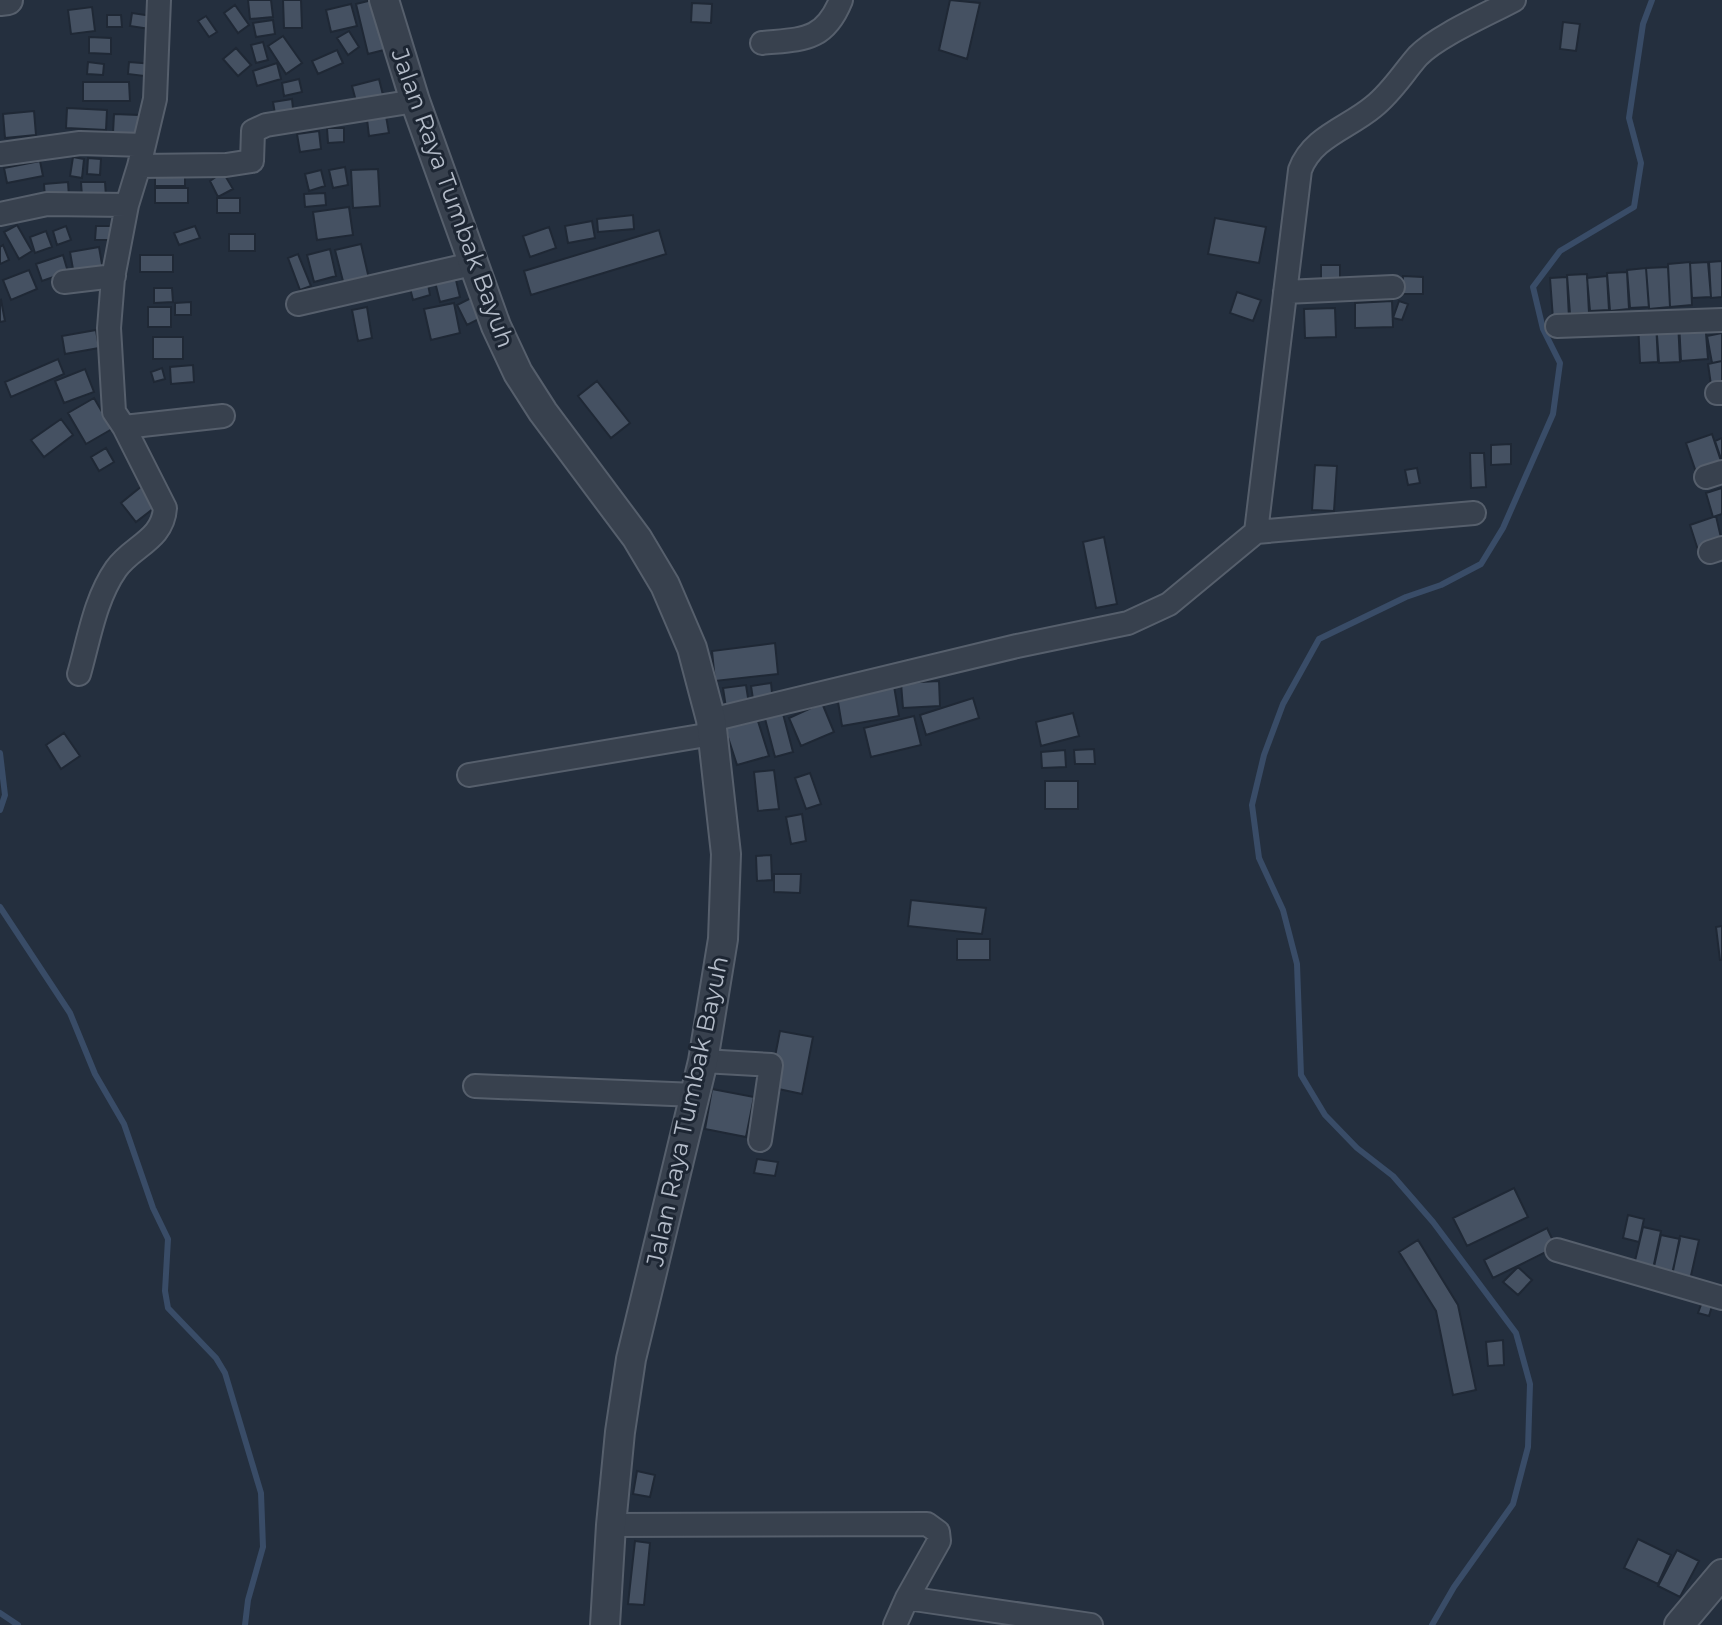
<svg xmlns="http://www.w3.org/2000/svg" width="1722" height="1625" font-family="Montserrat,sans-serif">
  <rect width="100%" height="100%" fill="#242f3e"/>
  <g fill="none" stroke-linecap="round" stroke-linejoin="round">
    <!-- stream -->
    <path stroke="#394c67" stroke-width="6" d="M 0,753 L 5,795 L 0,810
      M 0,907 L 70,1013 L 95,1074 L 124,1124 L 153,1208 L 168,1239 L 165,1291 L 168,1308 L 216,1358 L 225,1373 L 261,1493 L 263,1547 L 248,1600 L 245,1625
      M 0,1613 L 18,1625
      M 1432,1625 L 1454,1587 L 1513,1504 L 1528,1447 L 1530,1384 L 1516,1333 L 1433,1222 L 1393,1176 L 1357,1148 L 1325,1115 L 1301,1075 L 1297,964 L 1283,910 L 1259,858 L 1252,805 L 1264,755 L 1283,704 L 1319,639 L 1406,597 L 1441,585 L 1481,564 L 1503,528 L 1553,414 L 1560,363 L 1543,329 L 1533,287 L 1560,251 L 1634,207 L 1641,163 L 1629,118 L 1643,24 L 1652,0"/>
  </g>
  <!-- building -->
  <path fill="#455162" stroke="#1f2835" stroke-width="2" d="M 248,0 L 271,0 L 273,17 L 250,19 Z
    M 283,0 L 301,0 L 302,28 L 284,28 Z
    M 372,0 L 388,49 L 368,54 L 356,4 Z
    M 950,0 L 980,3 L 967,59 L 939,50 Z
    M 692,3 L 712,4 L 711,23 L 691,22 Z
    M 351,4 L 357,26 L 331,32 L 326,10 Z
    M 235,5 L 249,25 L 238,33 L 224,13 Z
    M 92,7 L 95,31 L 71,34 L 68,10 Z
    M 132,13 L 152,16 L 150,29 L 130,26 Z
    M 107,15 L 121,15 L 122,27 L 107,27 Z
    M 206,16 L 217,32 L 209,37 L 198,21 Z
    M 273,20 L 275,34 L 256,37 L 253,23 Z
    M 1563,22 L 1580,24 L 1576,51 L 1560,49 Z
    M 349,31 L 359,47 L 348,55 L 337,38 Z
    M 283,36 L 302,63 L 286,74 L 268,46 Z
    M 89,37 L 111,38 L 111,54 L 89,53 Z
    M 263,42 L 268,60 L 256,63 L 251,45 Z
    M 236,48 L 251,65 L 238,76 L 223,59 Z
    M 337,50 L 343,63 L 318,74 L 312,61 Z
    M 88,62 L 104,64 L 103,75 L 87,74 Z
    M 129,62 L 154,64 L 152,77 L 128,74 Z
    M 277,63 L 281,79 L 257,86 L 253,71 Z
    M 299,79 L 302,92 L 284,96 L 282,83 Z
    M 379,79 L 384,99 L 357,105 L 352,86 Z
    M 83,82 L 129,82 L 130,101 L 83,101 Z
    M 292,99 L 294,118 L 276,120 L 273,102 Z
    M 67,108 L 107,110 L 106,130 L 66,128 Z
    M 34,111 L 36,135 L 5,138 L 3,114 Z
    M 114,114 L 139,115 L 137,135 L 113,133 Z
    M 386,116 L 389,133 L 369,136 L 367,119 Z
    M 327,128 L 344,128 L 344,142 L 328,143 Z
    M 319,131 L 321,149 L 300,152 L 297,134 Z
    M 73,157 L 84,159 L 82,178 L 70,176 Z
    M 88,158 L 101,159 L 100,175 L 87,174 Z
    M 40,161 L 43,176 L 7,183 L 4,168 Z
    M 345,167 L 348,185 L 333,188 L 329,170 Z
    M 378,169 L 380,206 L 353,208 L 351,170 Z
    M 321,170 L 325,186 L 309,191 L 305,174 Z
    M 155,172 L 185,172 L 185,186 L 155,186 Z
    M 223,172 L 233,189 L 218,197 L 210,181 Z
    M 68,182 L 69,197 L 45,198 L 44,184 Z
    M 81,182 L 105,182 L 106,197 L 82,197 Z
    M 155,188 L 188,188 L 188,203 L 155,203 Z
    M 325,193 L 326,205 L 305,207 L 304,194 Z
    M 217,198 L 240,198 L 240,213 L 217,213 Z
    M 349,207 L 353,235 L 317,240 L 313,212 Z
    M 633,215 L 634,229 L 598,232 L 597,219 Z
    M 1215,218 L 1266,227 L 1259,263 L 1208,254 Z
    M 592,221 L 595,238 L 568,243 L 565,226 Z
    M 17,225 L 32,251 L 19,259 L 4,232 Z
    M 66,226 L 71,240 L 57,245 L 53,231 Z
    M 96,226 L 115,226 L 115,240 L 95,240 Z
    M 195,226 L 200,238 L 179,245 L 174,233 Z
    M 549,227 L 556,248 L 530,257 L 523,236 Z
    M 659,230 L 666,254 L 531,295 L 524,271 Z
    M 46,231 L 52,247 L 35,253 L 30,237 Z
    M 229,234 L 255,234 L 255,251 L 229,251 Z
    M 361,244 L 370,283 L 345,289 L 335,250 Z
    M 3,245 L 9,260 L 0,264 L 0,247 Z
    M 99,247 L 103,270 L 74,275 L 70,252 Z
    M 330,249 L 336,276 L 314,282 L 307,255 Z
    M 298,254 L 311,286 L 300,290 L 288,258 Z
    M 63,255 L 68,272 L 42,281 L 36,264 Z
    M 140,255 L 173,255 L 173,272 L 140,272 Z
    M 1722,261 L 1722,297 L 1711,298 L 1709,262 Z
    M 1690,262 L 1692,305 L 1670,307 L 1668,264 Z
    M 1708,262 L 1711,297 L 1692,298 L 1690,263 Z
    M 1321,265 L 1340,265 L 1340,285 L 1321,285 Z
    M 1668,267 L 1670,307 L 1649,309 L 1646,268 Z
    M 1646,268 L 1649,307 L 1630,308 L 1627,270 Z
    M 29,270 L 37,289 L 11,300 L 3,280 Z
    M 1627,272 L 1629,309 L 1610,311 L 1607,273 Z
    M 1587,274 L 1589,313 L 1570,314 L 1567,275 Z
    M 455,276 L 460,297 L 440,302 L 435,282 Z
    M 1403,276 L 1423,277 L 1423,294 L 1402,294 Z
    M 1607,276 L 1609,310 L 1590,311 L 1587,278 Z
    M 1567,277 L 1569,318 L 1553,319 L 1550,278 Z
    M 428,284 L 430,295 L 413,300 L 410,288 Z
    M 154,288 L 172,288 L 173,302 L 154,303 Z
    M 1237,292 L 1261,300 L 1253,321 L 1230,313 Z
    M 473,297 L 483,317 L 467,325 L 457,305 Z
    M 1,300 L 5,321 L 0,322 L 0,301 Z
    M 1392,301 L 1393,327 L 1355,328 L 1355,303 Z
    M 1399,301 L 1408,304 L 1402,320 L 1393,318 Z
    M 191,302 L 191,315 L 175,315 L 175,303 Z
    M 454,303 L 460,333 L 431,340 L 424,309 Z
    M 148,307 L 171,307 L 171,327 L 148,327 Z
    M 367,307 L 372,338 L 358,341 L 352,310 Z
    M 1335,308 L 1336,337 L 1305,338 L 1304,309 Z
    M 1705,320 L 1708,359 L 1681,361 L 1679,322 Z
    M 1678,321 L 1680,362 L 1659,363 L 1656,322 Z
    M 1656,322 L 1658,362 L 1640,363 L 1638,323 Z
    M 96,330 L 99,348 L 65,354 L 62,336 Z
    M 1722,333 L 1722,361 L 1712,363 L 1707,336 Z
    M 153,337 L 183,337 L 183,359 L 153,359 Z
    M 58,359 L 64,374 L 11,397 L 5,382 Z
    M 1722,361 L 1722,390 L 1712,392 L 1708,364 Z
    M 193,365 L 194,382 L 171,384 L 170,367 Z
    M 162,368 L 165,379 L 154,382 L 151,372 Z
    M 85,369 L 94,392 L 64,403 L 55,381 Z
    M 597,381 L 630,423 L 611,438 L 578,396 Z
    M 94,398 L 112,429 L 86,444 L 68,413 Z
    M 61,419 L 73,435 L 44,457 L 31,440 Z
    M 1712,434 L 1722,464 L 1697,475 L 1686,443 Z
    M 1722,438 L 1722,462 L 1715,441 Z
    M 1511,444 L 1511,464 L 1491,465 L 1491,445 Z
    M 106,448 L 114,462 L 99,471 L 91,457 Z
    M 1470,453 L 1484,453 L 1486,487 L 1471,488 Z
    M 1315,465 L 1337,466 L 1334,511 L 1312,510 Z
    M 1417,468 L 1420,483 L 1408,485 L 1405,470 Z
    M 142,486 L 158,505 L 136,522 L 121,503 Z
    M 1722,488 L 1722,514 L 1713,517 L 1706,493 Z
    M 1716,516 L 1722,542 L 1698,550 L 1690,525 Z
    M 1104,537 L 1117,604 L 1096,608 L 1083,542 Z
    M 775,643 L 778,674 L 715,681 L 712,651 Z
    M 939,681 L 940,706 L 903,708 L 901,683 Z
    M 771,683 L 773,703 L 754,706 L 751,686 Z
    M 746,685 L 749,704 L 726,708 L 723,688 Z
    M 894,686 L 899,716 L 842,726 L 837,696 Z
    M 973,698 L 979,718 L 926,735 L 920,715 Z
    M 822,703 L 834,732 L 801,746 L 789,718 Z
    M 782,710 L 793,752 L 775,757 L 764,715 Z
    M 1073,713 L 1079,736 L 1041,746 L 1036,722 Z
    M 914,716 L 921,745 L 871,757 L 864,728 Z
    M 757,718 L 769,756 L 737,765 L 725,728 Z
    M 64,733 L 80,756 L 61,769 L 46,745 Z
    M 1094,749 L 1095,764 L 1075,764 L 1074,750 Z
    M 1065,750 L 1066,767 L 1042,768 L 1041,752 Z
    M 774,770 L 779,809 L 758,811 L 754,772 Z
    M 810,773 L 821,804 L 806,809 L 795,778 Z
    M 1045,781 L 1078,781 L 1078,809 L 1045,809 Z
    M 802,814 L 806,841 L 791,844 L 786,817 Z
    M 771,855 L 772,880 L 757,881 L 756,856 Z
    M 774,874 L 801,874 L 800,893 L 774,892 Z
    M 911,900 L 986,908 L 982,934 L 908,926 Z
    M 1722,926 L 1722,960 L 1720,960 L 1716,927 Z
    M 957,939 L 990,939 L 990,960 L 957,960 Z
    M 780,1031 L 813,1037 L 802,1094 L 769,1087 Z
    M 712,1089 L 754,1097 L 746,1137 L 705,1129 Z
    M 757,1159 L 778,1162 L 775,1176 L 754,1173 Z
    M 1514,1188 L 1528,1217 L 1467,1246 L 1453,1218 Z
    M 1628,1215 L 1644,1219 L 1639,1242 L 1623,1238 Z
    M 1643,1227 L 1661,1231 L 1653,1269 L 1634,1265 Z
    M 1547,1228 L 1556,1247 L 1493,1278 L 1484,1260 Z
    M 1661,1235 L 1680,1239 L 1672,1274 L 1653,1271 Z
    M 1680,1236 L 1699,1240 L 1690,1280 L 1672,1276 Z
    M 1418,1240 L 1458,1305 L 1476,1390 L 1453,1395 L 1436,1311 L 1399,1252 Z
    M 1518,1267 L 1532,1280 L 1518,1295 L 1503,1282 Z
    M 1702,1302 L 1712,1306 L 1709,1316 L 1698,1313 Z
    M 1503,1340 L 1504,1365 L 1488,1366 L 1486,1342 Z
    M 637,1471 L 655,1475 L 650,1497 L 633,1494 Z
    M 1638,1539 L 1671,1555 L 1658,1584 L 1624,1568 Z
    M 635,1541 L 650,1543 L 644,1605 L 628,1604 Z
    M 1677,1550 L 1699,1561 L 1680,1597 L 1658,1586 Z"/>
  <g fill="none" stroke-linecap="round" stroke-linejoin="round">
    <defs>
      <path id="minor" d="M 762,43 C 802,39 824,42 841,0
        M 0,154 L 80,143 L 144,145
        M 139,166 L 226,165 L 252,161 L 253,131 L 266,125 L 415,101
        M 0,214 L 47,204 L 127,205
        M 64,282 L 114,276
        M 1285,292 L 1393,287
        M 298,304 L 472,264
        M 1557,326 L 1722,320
        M 1717,393 L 1722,393
        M 124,427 L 223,416
        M 1706,477 L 1722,472
        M 1256,532 L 1474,513
        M 1710,552 L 1722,548
        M 79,674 C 89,639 95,599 116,569 C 132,546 163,540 165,508 L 124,427 L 114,412 L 109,328 L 113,278 L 127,205 L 139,166 L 155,99 L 159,0
        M 711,720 L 1017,646 L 1128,623 L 1169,604 L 1256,532 L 1300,170 C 1312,137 1348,128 1373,107 C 1392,92 1403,73 1418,56 C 1437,36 1488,14 1514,0
        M 469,775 L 712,734
        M 703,1061 L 771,1065 L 760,1140
        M 475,1086 L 696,1095
        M 1557,1250 L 1722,1298
        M 611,1525 L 927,1524 L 938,1532 L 939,1541 L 907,1598 L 895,1625
        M 907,1598 L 1091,1625"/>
      <path id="tertiary" d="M 384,0 L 415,101 L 496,326 L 518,373 L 543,412 L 637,538 L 665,585 L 692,648 L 711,720 L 726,854 L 723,939 L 703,1061 L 631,1359 L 620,1432 L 611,1525 L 605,1625
        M 0,1 L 8,0
        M 1679,1625 L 1722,1574"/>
    </defs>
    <!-- minor casing -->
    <use href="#minor" stroke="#565f6c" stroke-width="26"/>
    <!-- tertiary casing -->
    <use href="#tertiary" stroke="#565f6c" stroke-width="32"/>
    <!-- minor -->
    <use href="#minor" stroke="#38414e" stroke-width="22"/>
    <!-- tertiary -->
    <use href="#tertiary" stroke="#38414e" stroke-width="28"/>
  </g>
  <g text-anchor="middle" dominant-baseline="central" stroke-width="6" stroke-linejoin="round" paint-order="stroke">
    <!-- street labels -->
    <g font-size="24" fill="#b4bcc9" stroke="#1d2633">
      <text transform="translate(453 198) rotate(70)">Jalan Raya Tumbak Bayuh</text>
      <text transform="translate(687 1111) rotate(-78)">Jalan Raya Tumbak Bayuh</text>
    </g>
  </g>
</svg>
